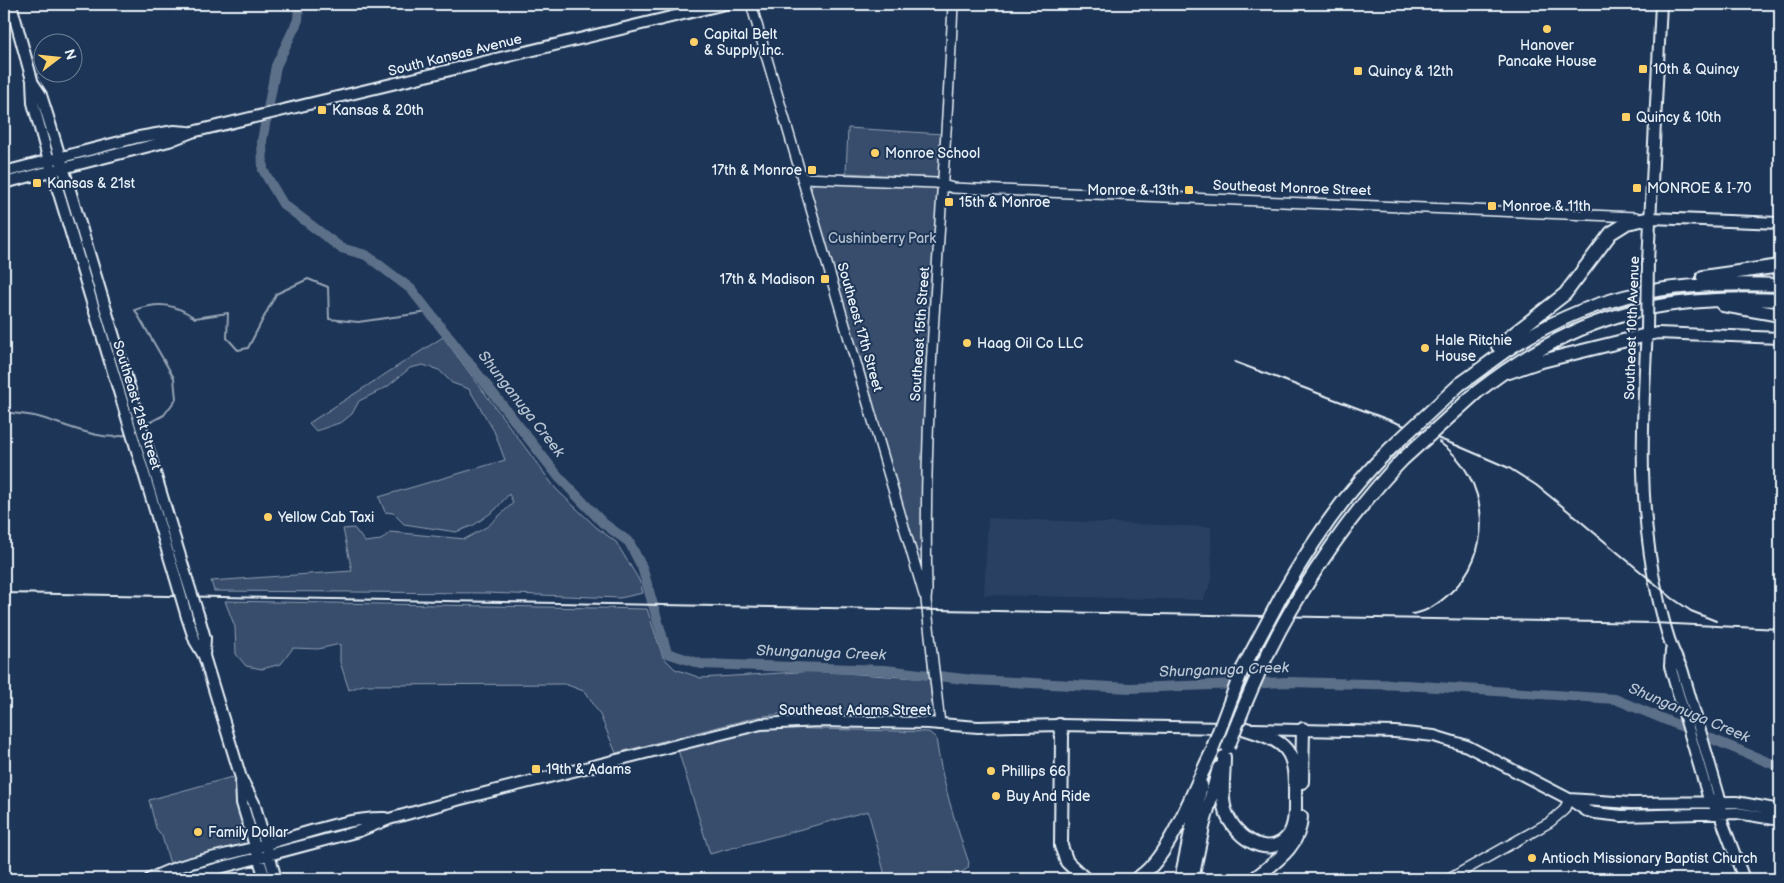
<svg xmlns="http://www.w3.org/2000/svg" width="1784" height="883" font-family="'Balsamiq Sans',sans-serif">
  <rect width="100%" height="100%" fill="#1d3557"/>
  <filter id="ink" filterUnits="userSpaceOnUse"><feTurbulence type="fractalNoise" baseFrequency=".02" numOctaves="2"/><feDisplacementMap in="SourceGraphic" scale="10" xChannelSelector="R" yChannelSelector="G"/><feConvolveMatrix kernelMatrix="1 2 1 2 8 2 1 2 1" color-interpolation-filters="sRGB"/></filter>
  <g filter="url(#ink)">
    <!-- built -->
    <path fill="#2a4162" d="M 988,518 L 1211,527 L 1212,580 L 1203,600 L 984,595 Z"/>
    <!-- green -->
    <path fill="#374d6c" stroke="#909fb2" d="M 848,128 L 943,134 L 940,178 L 846,173 Z
      M 818,181 L 936,186 L 939,189 L 926,386 L 922,549 L 920,552 L 915,551 L 811,192 L 812,185 Z
      M 443,337 L 556,489 L 596,527 L 616,542 L 639,580 L 643,593 L 620,598 L 486,593 L 214,591 L 211,581 L 352,571 L 343,529 L 354,528 L 365,542 L 381,540 L 390,532 L 465,539 L 488,526 L 513,503 L 509,494 L 495,510 L 474,525 L 456,532 L 404,524 L 393,513 L 385,512 L 379,497 L 505,460 L 494,431 L 469,389 L 452,383 L 439,370 L 423,365 L 410,368 L 387,387 L 359,401 L 352,414 L 342,422 L 316,431 L 309,423 Z
      M 225,601 L 647,609 L 663,657 L 675,669 L 701,678 L 814,671 L 930,679 L 932,708 L 930,713 L 920,717 L 787,713 L 757,717 L 616,753 L 600,715 L 586,692 L 565,684 L 363,685 L 349,690 L 340,662 L 340,644 L 318,649 L 293,648 L 281,664 L 262,669 L 246,666 L 236,654 L 235,627 Z
      M 782,728 L 929,732 L 936,738 C 942,782 955,822 969,863 L 968,868 L 952,879 L 886,879 L 868,811 L 710,854 L 678,750 L 750,732 Z
      M 232,777 L 249,836 L 248,842 L 240,847 L 174,865 L 170,864 L 162,836 L 156,828 L 149,800 Z"/>
    <g fill="none" stroke-linecap="round" stroke-linejoin="round">
      <!-- stream -->
      <path stroke="#95a4b5" stroke-width="2" d="M 4,412 C 15,414 27,414 38,417 C 62,423 105,444 127,434
        M 145,425 L 164,415 L 176,399 L 174,378 L 135,310 C 158,302 174,303 195,318 L 228,313 L 227,338 L 238,350 L 248,348 L 276,294 L 308,279 L 328,287 L 329,319 L 358,322 L 429,312"/>
      <!-- river -->
      <path stroke="#5d7089" stroke-width="10" d="M 299,4 L 298,20 L 276,66 L 262,141 L 263,170 L 283,204 L 341,248 L 366,255 L 411,289 L 558,476 L 603,523 L 629,542 L 642,567 L 667,653 L 701,664 L 885,670 L 973,680 L 1131,688 L 1288,682 L 1406,685 L 1615,699 L 1780,767"/>
      <defs>
        <path id="minor" d="M 751,4 L 924,595
          M 803,178 L 936,183 L 953,188 L 1636,217
          M 940,724 L 926,600 L 927,590 C 922,394 945,199 953,4
          M 1449,879 L 1550,822 L 1564,810 L 1569,799"/>
        <path id="major" d="M 11,4 L 32,80 L 33,103 L 47,154 L 175,576
          M 33,83 L 41,95 L 48,117 L 186,576
          M 4,172 L 139,137 L 174,131 L 188,132
          M 4,183 L 169,141 L 192,132 L 725,4
          M 1651,218 L 1780,223
          M 1648,262 L 1661,4
          M 1647,329 C 1642,422 1637,511 1659,602 C 1665,626 1670,648 1682,669 L 1719,796 L 1722,821 L 1744,879
          M 1647,335 L 1658,333 L 1780,338
          M 187,617 L 195,641 L 204,656 L 241,778 L 254,803 L 276,879
          M 199,617 L 205,638 L 204,656
          M 1671,651 L 1670,666 L 1708,796 L 1715,807
          M 1253,729 L 1395,732 L 1434,736 L 1467,746 L 1569,799 L 1587,811 L 1595,813 L 1622,816 L 1737,813 L 1780,820
          M 241,782 L 242,803 L 265,879
          M 1569,799 L 1631,803 L 1736,802 L 1780,810
          M 150,879 C 181,862 221,857 256,847 C 295,837 345,817 385,818
          M 178,879 L 359,831 L 389,819 L 461,799 L 761,724 L 818,721 L 928,723 L 978,727 L 1059,725 L 1226,728"/>
        <path id="highway" d="M 1703,277 L 1780,266
          M 1723,305 L 1780,315
          M 1498,346 L 1565,294 L 1611,233 L 1627,223 L 1651,218
          M 1509,372 L 1538,362 L 1647,335
          M 1460,384 C 1478,372 1494,358 1513,346 C 1601,290 1679,281 1780,285
          M 1477,392 C 1575,315 1657,295 1780,300
          M 1283,593 C 1312,542 1348,489 1390,449
          M 1300,595 C 1330,546 1363,500 1403,459
          M 1059,725 L 1062,736 L 1061,846 L 1067,862 L 1085,879
          M 1224,757 C 1224,774 1221,790 1224,806 C 1230,834 1268,863 1289,835 C 1296,824 1295,810 1295,797 C 1296,749 1288,742 1243,728
          M 1302,782 L 1303,729
          M 1136,879 C 1169,861 1194,787 1212,752
          M 1181,879 L 1201,785
          M 1192,879 L 1203,827 L 1219,768
          M 1254,879 C 1275,862 1300,847 1301,817"/>
      </defs>
      <!-- minor casing -->
      <use href="#minor" stroke="#e8f1f8" stroke-width="12"/>
      <!-- major casing -->
      <use href="#major" stroke="#e8f1f8" stroke-width="14"/>
      <!-- highway casing -->
      <use href="#highway" stroke="#e8f1f8" stroke-width="16"/>
      <!-- minor -->
      <use href="#minor" stroke="#1d3557" stroke-width="9"/>
      <!-- major -->
      <use href="#major" stroke="#1d3557" stroke-width="10"/>
      <!-- highway -->
      <use href="#highway" stroke="#1d3557" stroke-width="12"/>
      <!-- rail -->
      <path stroke="#e8f1f8" stroke-width="2" d="M 1235,362 L 1458,446 L 1509,468 L 1536,485 L 1567,510 L 1672,598 L 1691,611 L 1716,621
        M 4,593 L 1653,623 L 1780,629
        M 1411,614 C 1425,613 1438,604 1448,595 C 1496,554 1490,477 1439,442"/>
      <defs>
        <path id="major-bridge" d="M 1647,329 L 1648,262
          M 175,576 L 187,617
          M 186,576 L 199,617"/>
        <path id="highway-bridge" d="M 1390,449 L 1460,384
          M 1403,459 L 1477,392
          M 1213,747 L 1242,670 L 1283,593
          M 1228,747 C 1248,695 1270,643 1300,595"/>
      </defs>
      <!-- major-bridge casing -->
      <use href="#major-bridge" stroke="#e8f1f8" stroke-width="14" stroke-linecap="butt"/>
      <!-- highway-bridge casing -->
      <use href="#highway-bridge" stroke="#e8f1f8" stroke-width="16" stroke-linecap="butt"/>
      <!-- major-bridge -->
      <use href="#major-bridge" stroke="#1d3557" stroke-width="10"/>
      <!-- highway-bridge -->
      <use href="#highway-bridge" stroke="#1d3557" stroke-width="12"/>
    </g>
  </g>
  <!-- markers -->
  <g fill="#ffd166" stroke="#1d3557" stroke-width="2">
    <circle cx="1547" cy="29" r="5"/>
    <circle cx="694" cy="42" r="5"/>
    <rect x="1638" y="64" width="10" height="10" rx="2.5"/>
    <rect x="1353" y="66" width="10" height="10" rx="2.5"/>
    <rect x="317" y="105" width="10" height="10" rx="2.5"/>
    <rect x="1621" y="112" width="10" height="10" rx="2.5"/>
    <circle cx="875" cy="153" r="5"/>
    <rect x="807" y="165" width="10" height="10" rx="2.5"/>
    <rect x="32" y="178" width="10" height="10" rx="2.5"/>
    <rect x="1632" y="183" width="10" height="10" rx="2.5"/>
    <rect x="1184" y="185" width="10" height="10" rx="2.5"/>
    <rect x="944" y="197" width="10" height="10" rx="2.5"/>
    <rect x="1487" y="201" width="10" height="10" rx="2.5"/>
    <rect x="820" y="274" width="10" height="10" rx="2.5"/>
    <circle cx="967" cy="343" r="5"/>
    <circle cx="1425" cy="348" r="5"/>
    <circle cx="268" cy="517" r="5"/>
    <rect x="531" y="764" width="10" height="10" rx="2.5"/>
    <circle cx="991" cy="771" r="5"/>
    <circle cx="996" cy="796" r="5"/>
    <circle cx="198" cy="832" r="5"/>
    <circle cx="1532" cy="858" r="5"/>
  </g>
  <g text-anchor="middle" dominant-baseline="central" stroke-width="4" stroke-linejoin="round" paint-order="stroke">
    <!-- poi labels -->
    <g font-size="14" fill="#e8f1f8" stroke="#1d3557" text-anchor="start">
      <text x="704" y="34">Capital Belt<tspan x="704" dy="16">&amp; Supply Inc.</tspan></text>
      <text x="1547" y="45" text-anchor="middle">Hanover<tspan x="1547" dy="16">Pancake House</tspan></text>
      <text x="1653" y="69">10th &amp; Quincy</text>
      <text x="1368" y="71">Quincy &amp; 12th</text>
      <text x="332" y="110">Kansas &amp; 20th</text>
      <text x="1636" y="117">Quincy &amp; 10th</text>
      <text x="885" y="153">Monroe School</text>
      <text x="802" y="170" text-anchor="end">17th &amp; Monroe</text>
      <text x="47" y="183">Kansas &amp; 21st</text>
      <text x="1647" y="188">MONROE &amp; I-70</text>
      <text x="1179" y="190" text-anchor="end">Monroe &amp; 13th</text>
      <text x="959" y="202">15th &amp; Monroe</text>
      <text x="1502" y="206">Monroe &amp; 11th</text>
      <text x="815" y="279" text-anchor="end">17th &amp; Madison</text>
      <text x="1435" y="340">Hale Ritchie<tspan x="1435" dy="16">House</tspan></text>
      <text x="977" y="343">Haag Oil Co LLC</text>
      <text x="278" y="517">Yellow Cab Taxi</text>
      <text x="546" y="769">19th &amp; Adams</text>
      <text x="1001" y="771">Phillips 66</text>
      <text x="1006" y="796">Buy And Ride</text>
      <text x="208" y="832">Family Dollar</text>
      <text x="1542" y="858">Antioch Missionary Baptist Church</text>
    </g>
    <!-- street labels -->
    <g font-size="14" fill="#e8f1f8" stroke="#1d3557">
      <text transform="translate(455 55) rotate(-14)">South Kansas Avenue</text>
      <text transform="translate(1292 188) rotate(2)">Southeast Monroe Street</text>
      <text transform="translate(860 327) rotate(74)">Southeast 17th Street</text>
      <text transform="translate(1632 328) rotate(-88)">Southeast 10th Avenue</text>
      <text transform="translate(920 334) rotate(-86)">Southeast 15th Street</text>
      <text transform="translate(137 405) rotate(73)">Southeast 21st Street</text>
      <text x="855" y="710">Southeast Adams Street</text>
    </g>
    <!-- park labels -->
    <g font-size="14" fill="#b3c0ce" stroke="#1d3557">
      <text x="882" y="238">Cushinberry Park</text>
    </g>
    <!-- water labels -->
    <g font-size="15" font-style="italic" fill="#b7c4d1" stroke="#1d3557">
      <text transform="translate(521 404) rotate(52)">Shunganuga Creek</text>
      <text transform="translate(821 653) rotate(2)">Shunganuga Creek</text>
      <text transform="translate(1224 670) rotate(-2)">Shunganuga Creek</text>
      <text transform="translate(1689 713) rotate(23)">Shunganuga Creek</text>
    </g>
  </g>
  <!-- margin -->
  <rect width="1784" height="883" fill="none" stroke="#1d3557" stroke-width="20"/>
  <rect x="10" y="10" width="1764" height="863" fill="none" stroke="#e8f1f8" stroke-width="2" filter="url(#ink)"/>
  <!-- north arrow -->
  <g transform="translate(58 58) rotate(74)"><circle r="24" fill="#1d3557" stroke="#6e8097"/>
  <path d="M0-4L9 19L0 12L-9 19Z" fill="#ffd166"/>
  <text y="-8" font-size="14" font-weight="bold" text-anchor="middle" fill="#e8f1f8">N</text>
  </g>
</svg>
